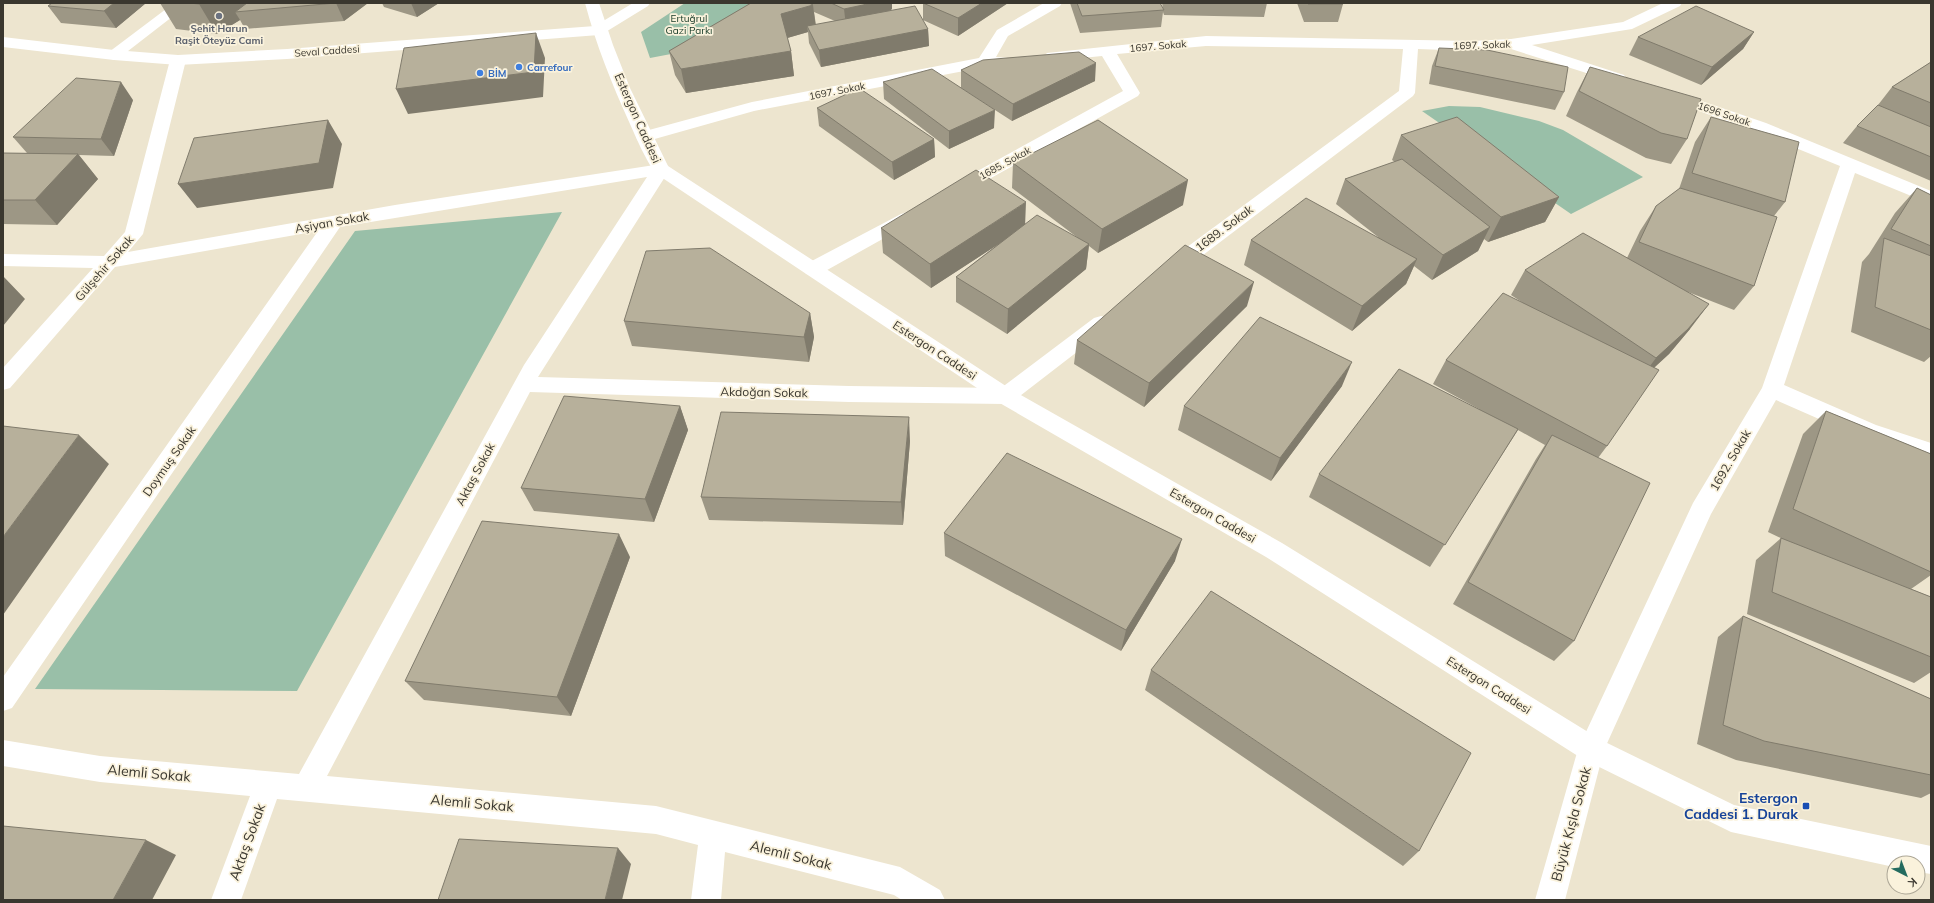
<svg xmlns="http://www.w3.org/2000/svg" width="1934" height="903" font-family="Mulish,sans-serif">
  <rect width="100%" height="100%" fill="#ede5cf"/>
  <!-- green -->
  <path fill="#99bfa8" d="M 685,3 L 765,3 L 671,54 L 650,58 L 641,32 Z
    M 1449,106 L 1480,107 L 1539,121 L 1563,130 L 1643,177 L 1571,214 L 1422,111 Z
    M 562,212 L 297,691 L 35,689 L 355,231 Z"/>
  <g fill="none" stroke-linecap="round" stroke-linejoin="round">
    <!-- minor -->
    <path fill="#fff" fill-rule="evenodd" d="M 174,3 L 190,3 L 119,58 L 114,60 L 109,58 L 106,55 L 109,52 Z
      M 1044,3 L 1062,3 L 1060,6 L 1008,36 L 996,57 L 1008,58 L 1010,61 L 1008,64 L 985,67 L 754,111 L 644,142 L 638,141 L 636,137 L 638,133 L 752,102 L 979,58 L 997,30 Z
      M 1663,3 L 1682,3 L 1680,6 L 1632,29 L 1532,45 L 1624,75 L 1626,78 L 1624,81 L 1618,83 L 1511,49 L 1472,51 L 1418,49 L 1415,93 L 1413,96 L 1178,274 L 1171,275 L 1164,274 L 1162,269 L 1164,264 L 1399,91 L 1403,49 L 1206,46 L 1117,54 L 1140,93 L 1138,96 L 964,193 L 958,195 L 952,193 L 949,189 L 952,185 L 1123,91 L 1102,56 L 1052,61 L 1047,59 L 1044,56 L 1047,53 L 1206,36 L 1472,41 L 1511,39 L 1623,22 Z
      M 178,55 L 184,57 L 186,60 L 143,234 L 128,252 L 395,205 L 661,164 L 667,165 L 670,169 L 538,377 L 849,386 L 1001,388 L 1094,318 L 1101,316 L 1108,318 L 1111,323 L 1108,328 L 1012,402 L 1005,404 L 849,402 L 530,392 L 327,776 L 656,806 L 900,867 L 940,890 L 945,900 L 902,900 L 894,895 L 725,852 L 721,900 L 691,900 L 698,845 L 656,834 L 277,799 L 241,900 L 211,900 L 250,796 L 100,782 L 3,766 L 3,740 L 100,756 L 299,774 L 524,365 L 647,177 L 340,227 L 12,708 L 3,711 L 3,677 L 318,231 L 115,267 L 10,388 L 3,390 L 3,368 L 93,268 L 3,266 L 3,254 L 104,256 L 125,232 L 170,60 L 172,57 Z
      M 1672,91 L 1766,123 L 1931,191 L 1931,204 L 1855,173 L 1784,385 L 1876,425 L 1931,443 L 1931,461 L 1860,437 L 1776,400 L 1711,514 L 1604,750 L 1565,900 L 1535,900 L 1578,749 L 1693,503 L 1762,388 L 1840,166 L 1754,131 L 1666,99 L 1664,96 L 1666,93 Z
      M 907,212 L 913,214 L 916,218 L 913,222 L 820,274 L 813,275 L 806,274 L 804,269 L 806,264 L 901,214 Z"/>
    <!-- tertiary -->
    <path fill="#fff" fill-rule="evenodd" d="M 585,3 L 599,3 L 613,45 L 630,88 L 668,166 L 1012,390 L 1282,543 L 1601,740 L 1734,805 L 1931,846 L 1931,874 L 1918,872 L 1918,863 L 1894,863 L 1894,867 L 1731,832 L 1581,758 L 1266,557 L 998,402 L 655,173 C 645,158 637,140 630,124 C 612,84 596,45 585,3 Z"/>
    <!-- secondary -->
    <path fill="#fff" fill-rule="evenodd" d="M 633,3 L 650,3 L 648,6 L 604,33 L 599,35 L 287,59 L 178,65 L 114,60 L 3,47 L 3,37 L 114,50 L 178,55 L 287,49 L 595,26 Z"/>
  </g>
  <!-- wall -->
  <path fill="#9d9785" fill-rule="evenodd" d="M 146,3 L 116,28 L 61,23 L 48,6 Z
    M 160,3 L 368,3 L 344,21 L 245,29 L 240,20 L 217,34 L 176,29 Z
    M 382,3 L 439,3 L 417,17 L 384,7 Z
    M 751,3 L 892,3 L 892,9 L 889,11 L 928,29 L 929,46 L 821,67 L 809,43 L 808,32 L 787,38 L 791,51 L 794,76 L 686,93 L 675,75 L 669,51 ZM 814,12 L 835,21 L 816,25 Z
    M 923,3 L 1008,3 L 958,36 L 923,20 Z
    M 1070,3 L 1160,3 L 1163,8 L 1162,3 L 1267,3 L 1264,17 L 1164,15 L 1163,12 L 1161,27 L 1080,33 Z
    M 1297,3 L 1343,3 L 1343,4 L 1338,22 L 1304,22 Z
    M 1754,32 L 1743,49 L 1701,85 L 1629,55 L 1638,37 Z
    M 1439,48 L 1564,92 L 1555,110 L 1429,84 L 1432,66 Z
    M 1931,62 L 1931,181 L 1843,143 L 1857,126 L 1878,105 L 1892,87 Z
    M 1590,67 L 1687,139 L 1671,164 L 1646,158 L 1566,116 L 1577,92 Z
    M 961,70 L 1095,81 L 1012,121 L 961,88 Z
    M 883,82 L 994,128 L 949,149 L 884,99 Z
    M 133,100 L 114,156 L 79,155 L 98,179 L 57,225 L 3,224 L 3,153 L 27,153 L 13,137 Z
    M 817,108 L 934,139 L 935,157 L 894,180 L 819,126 Z
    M 1711,117 L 1785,202 L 1774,216 L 1754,286 L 1734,310 L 1688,292 L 1690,329 L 1669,354 L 1654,368 L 1607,446 L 1598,458 L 1574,641 L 1554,661 L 1453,604 L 1536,459 L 1545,445 L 1518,430 L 1430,567 L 1309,497 L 1319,474 L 1479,409 L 1433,384 L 1446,360 L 1523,303 L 1511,295 L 1525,270 L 1627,258 L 1640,231 L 1656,206 L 1679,189 L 1695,142 Z
    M 1401,135 L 1559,197 L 1545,222 L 1488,242 L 1484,239 L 1478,251 L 1432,280 L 1414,266 L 1406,284 L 1352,331 L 1244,265 L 1251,240 L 1378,237 L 1336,204 L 1345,179 L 1395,162 L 1392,160 Z
    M 1013,163 L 1183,205 L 1098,253 L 1089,246 L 1086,269 L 1007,334 L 956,302 L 956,277 L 997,245 L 931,288 L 883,253 L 881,228 L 1025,224 L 1078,238 L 1012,188 Z
    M 1917,188 L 1931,195 L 1931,356 L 1924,362 L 1851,332 L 1862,262 L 1869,254 L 1895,213 Z
    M 1247,306 L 1144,407 L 1074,364 L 1077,340 Z
    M 810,313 L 814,337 L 809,362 L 632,346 L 624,321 Z
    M 1342,386 L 1271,481 L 1178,430 L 1184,406 Z
    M 680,406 L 688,430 L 654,522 L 534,511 L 521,488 Z
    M 1826,411 L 1931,454 L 1931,575 L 1911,589 L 1931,597 L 1931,672 L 1914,683 L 1747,614 L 1756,560 L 1781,538 L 1787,541 L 1768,532 L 1803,434 Z
    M 910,441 L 903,525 L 709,520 L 701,497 Z
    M 944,533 L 1175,561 L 1121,651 L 945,556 Z
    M 630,557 L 571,716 L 424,700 L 405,681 Z
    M 1743,616 L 1931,699 L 1931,793 L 1921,798 L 1736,760 L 1697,744 L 1718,637 Z
    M 1151,670 L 1419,851 L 1403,866 L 1145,690 Z"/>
  <!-- shaded-wall -->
  <path fill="#807b6c" d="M 114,3 L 146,3 L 116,28 L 104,11 Z
    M 201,3 L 266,3 L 235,12 L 240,20 L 217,34 L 199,4 Z
    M 336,3 L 368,3 L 344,21 Z
    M 411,3 L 439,3 L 417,17 Z
    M 870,3 L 892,3 L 892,9 L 885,14 L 846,26 L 844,9 Z
    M 982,3 L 1008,3 L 958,36 L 958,18 Z
    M 813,5 L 816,29 L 807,26 L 808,32 L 784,39 L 781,14 Z
    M 928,29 L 929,46 L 821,67 L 819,50 Z
    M 1754,32 L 1743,49 L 1701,85 L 1712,67 Z
    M 536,33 L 545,58 L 543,97 L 408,114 L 396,89 Z
    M 791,51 L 794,76 L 686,93 L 681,69 Z
    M 1096,63 L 1095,81 L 1012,121 L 1013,104 Z
    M 121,82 L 133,100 L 114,156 L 101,139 Z
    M 995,110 L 994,128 L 949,149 L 949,131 Z
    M 328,120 L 342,144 L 333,188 L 197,208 L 178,184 Z
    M 934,139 L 935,157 L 894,180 L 892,162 Z
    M 78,154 L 98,179 L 57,225 L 35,200 Z
    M 1188,180 L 1183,205 L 1098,253 L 1102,229 Z
    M 1559,197 L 1545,222 L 1488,242 L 1501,217 Z
    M 1026,202 L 1025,227 L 931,288 L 930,264 Z
    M 1490,227 L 1478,251 L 1432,280 L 1443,255 Z
    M 1089,244 L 1086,269 L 1007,334 L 1008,309 Z
    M 1417,259 L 1406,284 L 1352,331 L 1362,306 Z
    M 3,276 L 25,299 L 3,326 Z
    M 1254,282 L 1247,306 L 1144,407 L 1149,383 Z
    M 1709,304 L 1690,329 L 1669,354 L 1638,382 L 1656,358 Z
    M 810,313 L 814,337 L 809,362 L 804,337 Z
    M 1352,362 L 1342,386 L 1271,481 L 1280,458 Z
    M 680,406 L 688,430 L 654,522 L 645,499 Z
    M 909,417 L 910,441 L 903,525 L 901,502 Z
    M 79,435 L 109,464 L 3,615 L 3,537 Z
    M 619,534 L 630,557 L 571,716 L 557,697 Z
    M 1182,539 L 1175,561 L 1121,651 L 1126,630 Z
    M 146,840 L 176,855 L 152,900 L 113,900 Z
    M 618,848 L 631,864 L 622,900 L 605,900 Z"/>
  <!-- building -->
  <path fill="#b7b09b" stroke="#807b6c" d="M 52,3 L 114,3 L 104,11 L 48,6 Z
    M 189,3 L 201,3 L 199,4 Z
    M 247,3 L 336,3 L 235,12 Z
    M 751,3 L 809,3 L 813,5 L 781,14 L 791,51 L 681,69 L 669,51 Z
    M 831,3 L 870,3 L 863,5 L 844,9 Z
    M 923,3 L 982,3 L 958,18 Z
    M 1077,3 L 1160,3 L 1164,10 L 1082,16 Z
    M 1308,3 L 1343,3 L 1343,4 L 1308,4 Z
    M 915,6 L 928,29 L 819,50 L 807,26 Z
    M 1696,6 L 1754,32 L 1712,67 L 1638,37 Z
    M 536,33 L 534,72 L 396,89 L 404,48 Z
    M 1439,48 L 1487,50 L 1568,67 L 1564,92 L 1435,66 Z
    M 1079,52 L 1096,63 L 1013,104 L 961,70 L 983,60 Z
    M 1931,62 L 1931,103 L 1892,87 Z
    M 1590,67 L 1701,99 L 1687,139 L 1661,133 L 1579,91 Z
    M 932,69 L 995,110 L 949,131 L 883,82 Z
    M 76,78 L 121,82 L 101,139 L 13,137 Z
    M 859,88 L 934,139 L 892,162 L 817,108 Z
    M 1878,105 L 1931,127 L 1931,157 L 1857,126 Z
    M 1457,117 L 1559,197 L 1501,217 L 1401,135 Z
    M 1711,117 L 1799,142 L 1785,202 L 1692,173 Z
    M 328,120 L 319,163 L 178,184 L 194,138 Z
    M 1098,120 L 1188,180 L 1102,229 L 1013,163 Z
    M 3,153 L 78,154 L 35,200 L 3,200 Z
    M 1402,159 L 1490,227 L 1443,255 L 1345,179 Z
    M 976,170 L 1026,202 L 930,264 L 881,228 Z
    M 1680,188 L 1777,217 L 1754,286 L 1639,242 L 1656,206 Z
    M 1917,188 L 1931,195 L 1931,246 L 1891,229 Z
    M 1306,198 L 1417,259 L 1362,306 L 1251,240 Z
    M 1037,215 L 1089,244 L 1008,309 L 956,277 Z
    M 1583,233 L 1709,304 L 1688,329 L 1656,358 L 1525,270 Z
    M 1884,238 L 1931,256 L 1931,330 L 1875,307 Z
    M 1185,245 L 1254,282 L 1149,383 L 1077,340 Z
    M 710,248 L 810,313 L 804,337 L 624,321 L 646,251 Z
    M 1503,293 L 1659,370 L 1607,446 L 1446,360 Z
    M 1260,317 L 1352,362 L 1280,458 L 1184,406 Z
    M 1399,369 L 1518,429 L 1445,545 L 1319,474 Z
    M 564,396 L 680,406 L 645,499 L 521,488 Z
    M 1826,411 L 1931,454 L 1931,572 L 1793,509 Z
    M 721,412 L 909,417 L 901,502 L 701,497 Z
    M 3,426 L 79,435 L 3,537 Z
    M 1552,435 L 1650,483 L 1574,641 L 1468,582 Z
    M 1007,453 L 1182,539 L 1126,630 L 944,533 Z
    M 482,521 L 619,534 L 557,697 L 405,681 Z
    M 1781,538 L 1931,597 L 1931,657 L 1772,592 Z
    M 1211,591 L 1471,753 L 1419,851 L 1151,670 Z
    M 1743,616 L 1931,699 L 1931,775 L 1764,741 L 1723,725 Z
    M 3,826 L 146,840 L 113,900 L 3,900 Z
    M 459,839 L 618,848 L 605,900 L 438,900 Z"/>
  <!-- markers -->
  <circle fill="#6b7280" stroke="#faf2dc" stroke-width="1.5" cx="219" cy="16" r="4"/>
  <g fill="#3f7fe0" stroke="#faf2dc" stroke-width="1.5">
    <circle cx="519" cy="67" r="4"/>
    <circle cx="480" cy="73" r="4"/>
  </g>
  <rect fill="#1a4fb4" stroke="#faf2dc" stroke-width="1.5" x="1802" y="802" width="8" height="8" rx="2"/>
  <g text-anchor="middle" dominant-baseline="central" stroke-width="3.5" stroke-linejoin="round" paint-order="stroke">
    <!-- far-park labels -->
    <g font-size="10" fill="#113623" stroke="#faf2dc">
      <text x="689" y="18">Ertuğrul<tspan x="689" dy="12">Gazi Parkı</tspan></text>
    </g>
    <!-- far-worship labels -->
    <g font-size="10" font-weight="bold" fill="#5b616d" stroke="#faf2dc">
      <text x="219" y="28">Şehit Harun<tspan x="219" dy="12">Raşit Öteyüz Cami</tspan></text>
    </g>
    <!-- far-street labels -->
    <g font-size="10" fill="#3a372f" stroke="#faf2dc">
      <text transform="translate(1482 45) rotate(-2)">1697. Sokak</text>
      <text transform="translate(1158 46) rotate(-5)">1697. Sokak</text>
      <text transform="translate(327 51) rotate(-4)">Seval Caddesi</text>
      <text transform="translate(837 91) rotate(-11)">1697. Sokak</text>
      <text transform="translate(1724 114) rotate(19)">1696 Sokak</text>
      <text transform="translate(1005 163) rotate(-29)">1685. Sokak</text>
    </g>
    <!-- far-shop labels -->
    <g font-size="10" font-weight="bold" fill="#366cbe" stroke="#faf2dc" text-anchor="start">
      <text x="527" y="67">Carrefour</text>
      <text x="488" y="73">BİM</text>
    </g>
    <!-- street labels -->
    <g font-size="12" fill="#3a372f" stroke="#faf2dc">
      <text transform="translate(638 118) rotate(66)">Estergon Caddesi</text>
      <text transform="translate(332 222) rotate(-10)">Aşiyan Sokak</text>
      <text transform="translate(1224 228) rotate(-37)">1689. Sokak</text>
      <text transform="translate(104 268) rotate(-49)">Gülşehir Sokak</text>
      <text transform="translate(935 350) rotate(33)">Estergon Caddesi</text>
      <text transform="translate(764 392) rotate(1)">Akdoğan Sokak</text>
      <text transform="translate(1730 460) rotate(-60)">1692. Sokak</text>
      <text transform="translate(169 461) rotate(-55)">Doymuş Sokak</text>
      <text transform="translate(475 474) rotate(-62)">Aktaş Sokak</text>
      <text transform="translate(1213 515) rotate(30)">Estergon Caddesi</text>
      <text transform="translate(1489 685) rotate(32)">Estergon Caddesi</text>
    </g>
    <!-- near-street labels -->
    <g font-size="14" fill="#3a372f" stroke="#faf2dc">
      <text transform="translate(149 773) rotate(5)">Alemli Sokak</text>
      <text transform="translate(472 803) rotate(5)">Alemli Sokak</text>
      <text transform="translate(1571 824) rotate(-75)">Büyük Kışla Sokak</text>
      <text transform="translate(247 842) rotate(-70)">Aktaş Sokak</text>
      <text transform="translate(791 855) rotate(14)">Alemli Sokak</text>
    </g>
    <!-- near-transit labels -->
    <g font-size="14" font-weight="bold" fill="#164399" stroke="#faf2dc" text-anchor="end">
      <text x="1798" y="798">Estergon<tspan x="1798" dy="16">Caddesi 1. Durak</tspan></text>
    </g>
  </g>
  <!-- border -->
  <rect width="1934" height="903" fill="none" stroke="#3a372f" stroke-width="8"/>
  <!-- north arrow -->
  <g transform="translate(1906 875) rotate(138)"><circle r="19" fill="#faf2dc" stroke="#ada797"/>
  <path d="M0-3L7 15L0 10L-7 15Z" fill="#246b5f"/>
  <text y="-6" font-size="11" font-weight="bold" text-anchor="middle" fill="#3a372f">K</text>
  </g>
</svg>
